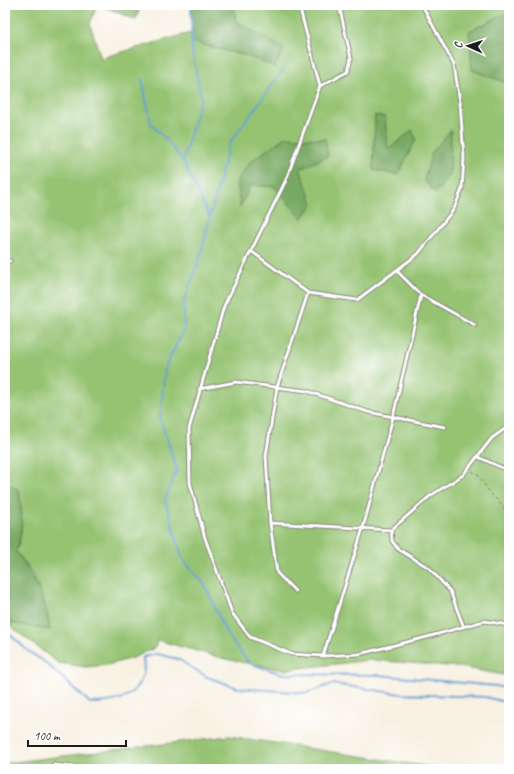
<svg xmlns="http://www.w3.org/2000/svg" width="514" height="774" font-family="Caveat,sans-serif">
  <rect width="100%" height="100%" fill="#fff"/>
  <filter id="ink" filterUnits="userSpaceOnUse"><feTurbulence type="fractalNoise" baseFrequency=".025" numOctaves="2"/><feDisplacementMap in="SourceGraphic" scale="8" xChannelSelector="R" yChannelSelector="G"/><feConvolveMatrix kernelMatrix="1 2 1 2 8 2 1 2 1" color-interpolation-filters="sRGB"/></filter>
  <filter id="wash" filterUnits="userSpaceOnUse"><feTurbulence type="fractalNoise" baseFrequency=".012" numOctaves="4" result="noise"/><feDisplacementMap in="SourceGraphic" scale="16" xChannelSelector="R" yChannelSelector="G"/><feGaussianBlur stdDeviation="0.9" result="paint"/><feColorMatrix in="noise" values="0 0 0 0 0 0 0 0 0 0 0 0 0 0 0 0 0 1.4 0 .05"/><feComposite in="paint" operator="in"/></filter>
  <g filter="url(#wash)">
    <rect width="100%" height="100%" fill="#f8f1e2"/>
    <!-- green -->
    <path fill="#95c372" stroke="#587047" d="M 5,5 L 97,5 L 90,24 L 101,58 L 201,30 L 202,5 L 509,5 L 509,676 L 460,667 L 371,660 L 284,670 L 225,659 L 157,640 L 156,647 L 133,658 L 107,665 L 86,667 L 58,663 L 5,622 L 50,629 L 34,576 L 16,551 C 24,531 22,512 19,491 L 5,482 L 5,326 L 12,314 L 5,235 Z
      M 229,736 L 444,769 L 5,769 L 5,763 Z"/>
    <!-- forest -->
    <path fill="#78a964" stroke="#4a6240" d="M 100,5 L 142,5 L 135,20 Z
      M 192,5 L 234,5 L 236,21 L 284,49 L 275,67 L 247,56 L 191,42 Z
      M 509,12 L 509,84 L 472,70 L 469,31 Z
      M 375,115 L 385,117 L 388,150 L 412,130 L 416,139 L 398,175 L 373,170 Z
      M 451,130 L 450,176 L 435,193 L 424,180 L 432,152 Z
      M 285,137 L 325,139 L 328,156 L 300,169 L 313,204 L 302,219 L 275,187 L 251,185 L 240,207 L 237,180 L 250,162 Z
      M 5,482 L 19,490 C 22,513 24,530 16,551 C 34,577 46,597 50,630 L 5,622 Z"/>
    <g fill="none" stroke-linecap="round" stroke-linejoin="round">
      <!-- stream -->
      <path stroke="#659dd3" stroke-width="2" d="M 142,79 L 151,124 L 166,139 L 183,161 L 210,218 L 202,250 L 184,302 L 184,329 L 165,368 L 160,419 L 177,469 L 165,500 L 183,560 L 205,585 L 226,633 L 249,663 L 282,674 L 378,675 L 496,686 L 509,689
        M 183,161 L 201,97 L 192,52 L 191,5
        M 210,217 L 229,144 L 283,70
        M 5,630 L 28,651 L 46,663 L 90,703 C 113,703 134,700 143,675 C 145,670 143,662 143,657 L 157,654 L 178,659 L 207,677 L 238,688 L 306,693 L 333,684 L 401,694 L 485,697 L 509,703"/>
    </g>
  </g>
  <g filter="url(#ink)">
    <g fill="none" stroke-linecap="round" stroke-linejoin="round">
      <defs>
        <path id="lane" d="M 299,5 L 320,86 L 286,180 L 224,306 L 189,429 L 190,483 L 205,538 L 232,613 L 250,637 L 291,654 L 323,656 L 359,654 L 427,637 L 484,621 L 509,625
          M 320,86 L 348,71 L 351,58 L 339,5
          M 251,251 L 308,293 L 357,300 L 418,254 L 454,209 L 462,189 L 464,158 L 460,102 L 454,65 L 422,5
          M 5,261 L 10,261
          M 397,271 L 421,295 L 475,325
          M 199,389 L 236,382 L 307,391 L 368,412 L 445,427
          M 478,457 L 509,471
          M 270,523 L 391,530 L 430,496 L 463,475 L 492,438 L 509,426
          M 391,530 L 392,541 L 398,549 L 429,568 L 450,591 L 463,625
          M 295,591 L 277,573 L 270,523 L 266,456 L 277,387 L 308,293
          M 323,656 L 363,528 L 393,417 L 421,295
          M 54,765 L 93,769"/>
      </defs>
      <!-- lane casing -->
      <use href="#lane" stroke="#8a867f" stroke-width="5"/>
      <!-- path -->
      <path stroke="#8a867f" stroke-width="1" stroke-dasharray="3 3" stroke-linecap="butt" d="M 472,471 L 479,476 L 488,490 L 509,514"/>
      <!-- lane -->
      <use href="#lane" stroke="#fff" stroke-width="3"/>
    </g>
  </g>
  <!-- margin -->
  <rect width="514" height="774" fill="none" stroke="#fff" stroke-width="20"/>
  <!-- north arrow -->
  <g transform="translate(468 46) rotate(273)" stroke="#ffffff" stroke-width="3" paint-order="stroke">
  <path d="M0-3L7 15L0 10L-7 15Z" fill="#1c1c1c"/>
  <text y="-6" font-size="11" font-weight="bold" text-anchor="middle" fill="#1c1c1c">С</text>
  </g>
  <!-- scale -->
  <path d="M28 740v6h98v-6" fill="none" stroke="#1c1c1c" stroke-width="2"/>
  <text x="34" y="740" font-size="12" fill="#1c1c1c" stroke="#ffffff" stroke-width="3" paint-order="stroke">100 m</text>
</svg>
